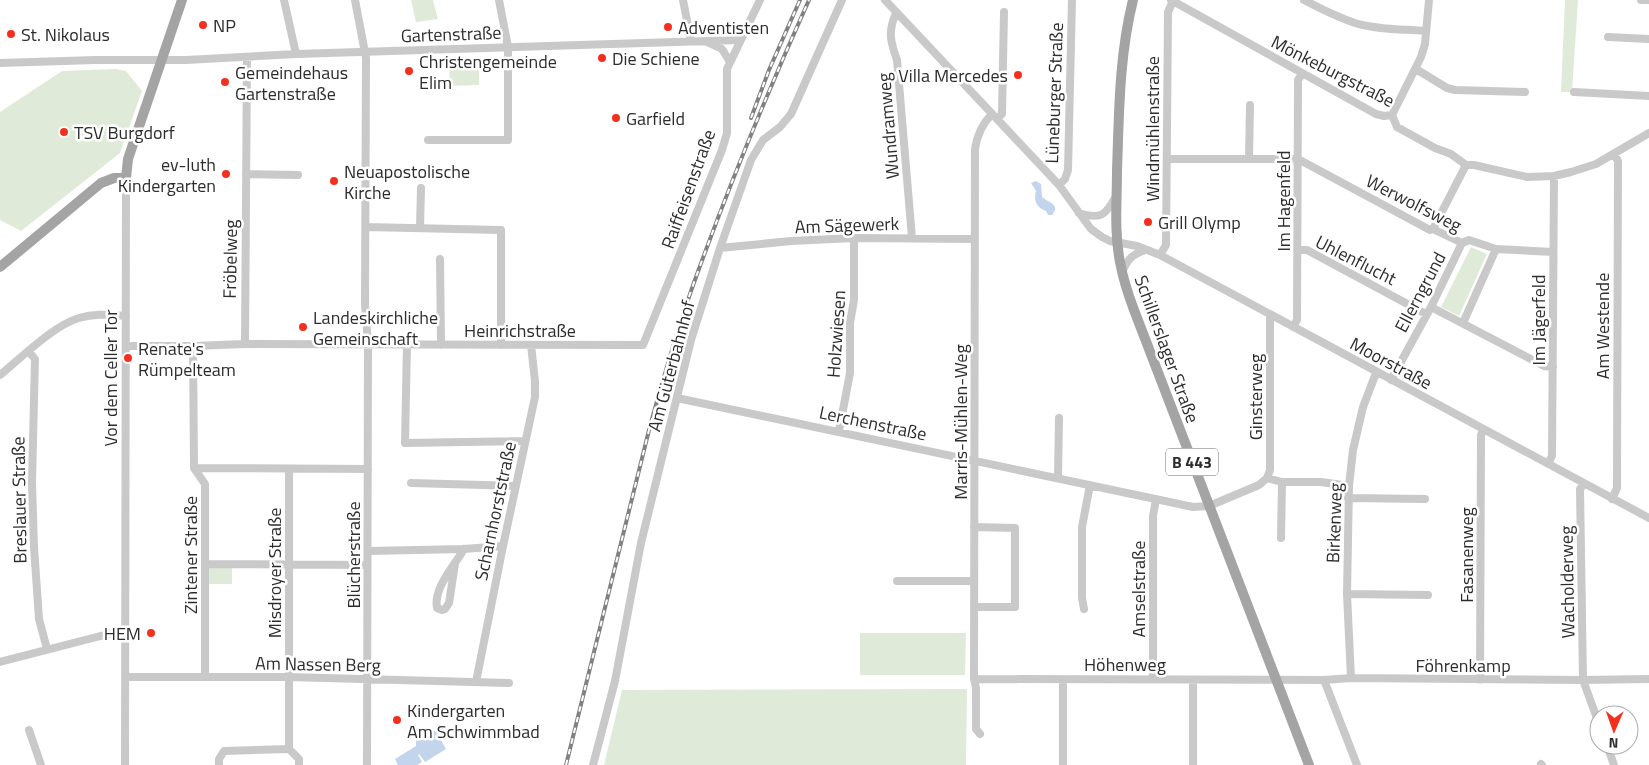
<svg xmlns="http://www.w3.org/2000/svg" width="1649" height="765" font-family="'Titillium Web',sans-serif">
  <rect width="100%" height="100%" fill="#fff"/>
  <!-- green -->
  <path fill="#dfebd8" d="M 411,0 L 433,0 L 438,19 L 416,22 Z
    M 1565,0 L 1578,0 L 1572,92 L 1561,92 Z
    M 450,60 L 479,60 L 479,85 L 449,86 Z
    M 116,69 L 126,71 L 142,91 L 120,153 L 21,231 L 0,220 L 0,112 L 62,71 Z
    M 1471,247 L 1487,254 L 1459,316 L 1441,307 Z
    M 206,565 L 232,565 L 232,584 L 206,584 Z
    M 860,633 L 966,633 L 965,675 L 860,675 Z
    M 967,689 L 966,765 L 604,765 L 622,690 Z"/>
  <!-- water -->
  <path fill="#c2d5ed" d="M 1036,181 L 1041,184 L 1042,197 C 1049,203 1061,204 1052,215 L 1048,215 L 1046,211 C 1037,208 1033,200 1036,191 L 1031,183 Z
    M 416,731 L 436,731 L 446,749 L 425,762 L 419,754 L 418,755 L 422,762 L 417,765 L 398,765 L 395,759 L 416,746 Z"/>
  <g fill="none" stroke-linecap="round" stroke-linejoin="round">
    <!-- minor -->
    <path stroke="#c9c9c9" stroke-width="8" d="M 284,0 L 296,54
      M 355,0 L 366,58 L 365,304 L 368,344 L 367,765
      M 683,0 L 691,41
      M 885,0 L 1059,185 L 1091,229 L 1102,237 L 1110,241 L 1137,246 L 1160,255 L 1649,518
      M 1171,0 L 1376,114 L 1384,116 L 1392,115 L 1397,127 L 1435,148 L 1451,154 L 1466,165 L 1474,165 L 1527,177 L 1554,176 L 1571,172 L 1596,164 L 1649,133
      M 1304,0 C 1321,9 1337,17 1355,23 C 1378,30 1403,29 1426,31
      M 1641,0 L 1649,0
      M 896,13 C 888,31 890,41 897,60 L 912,238
      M 1608,37 L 1649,39
      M 707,42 L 722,49 L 730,62
      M 0,63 L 95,60 L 186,60 L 296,54 L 740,40
      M 1416,69 L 1447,88 L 1455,90 L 1525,92
      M 1574,92 L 1649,96
      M 1392,115 L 1421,57 L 1425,44 L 1429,0
      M 997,119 L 1002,114 L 1004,12
      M 428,140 L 508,140 L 508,47 L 499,0
      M 1249,158 L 1250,105
      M 1168,159 L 1298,159 L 1430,230 L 1433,229 L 1462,243 L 1469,240 L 1496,249 L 1553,252
      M 246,174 L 298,175
      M 1059,185 L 1065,179 L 1068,170 L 1072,0
      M 1079,213 C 1101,220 1106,215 1116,196
      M 366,227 L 501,230 L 501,345
      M 420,228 L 421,188
      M 1433,229 L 1466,165
      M 720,248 L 791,241 L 854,238 L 975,239
      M 1298,250 L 1307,250 L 1426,314
      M 1160,255 L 1166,245 L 1168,12 L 1173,1
      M 440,259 L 441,345
      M 1122,272 C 1128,259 1132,254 1146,250
      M 1431,307 L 1544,366 L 1553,367
      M 1463,323 L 1496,249
      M 1293,327 L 1297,320 L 1298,80 L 1302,74
      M 245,344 L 247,57
      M 407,344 L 405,443 L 525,441
      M 126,346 L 193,346 L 245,344 L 643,345 L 722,150 L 727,133 L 727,69 L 760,0
      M 193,346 L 194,468 L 205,484 L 205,677
      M 29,352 L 35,359 L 32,482 L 34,547 L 39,619 L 47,649
      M 0,375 C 21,358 54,325 79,318 C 95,313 110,315 126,316
      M 1391,380 L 1431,307 L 1462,243
      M 677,398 L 1193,507 L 1209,506 L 1259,485 L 1267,478 L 1282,482 L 1321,482 L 1349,486
      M 839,431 L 850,373 L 850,323 L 854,300 L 854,238
      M 1548,464 L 1552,456 L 1554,176
      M 194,468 L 368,469
      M 289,469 L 289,749 L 299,759 L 299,765
      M 1058,478 L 1059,418
      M 1267,478 L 1270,470 L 1270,316
      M 411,483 L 515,486
      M 1584,484 L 1580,489 L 1583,680 L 1599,724
      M 1348,498 L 1425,499
      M 1612,499 L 1617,488 L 1617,476 L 1618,161 L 1614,154
      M 1281,538 L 1282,482
      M 368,551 L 464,549 L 503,546
      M 205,564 L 367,565
      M 455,564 L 449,603 L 445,609 L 442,610 L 437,608 C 433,588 455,565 464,549
      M 897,581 L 974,581
      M 1347,594 L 1428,595
      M 974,607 L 1015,607 L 1015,528 L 974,527
      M 1084,609 L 1082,598 L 1082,527 L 1090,485
      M 0,662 L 120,631 L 125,631
      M 125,677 L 288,677 L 509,683
      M 1351,678 L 1347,594 L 1349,486 L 1353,450 L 1363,407 L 1376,373
      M 974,679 L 1324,680 L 1351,678 L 1583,680 L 1649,679
      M 1153,679 L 1153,516 L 1156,499
      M 1063,680 L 1063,765
      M 1193,680 L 1193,765
      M 1324,680 L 1357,765
      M 1480,680 L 1481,435 L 1483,430
      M 476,682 L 503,546 L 535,397 L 535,381 L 531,345
      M 29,730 L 41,765
      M 980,734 L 976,729 L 976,688 L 974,679 L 975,149 C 977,135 982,124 992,114
      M 1607,745 L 1614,765
      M 1541,764 L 1542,765
      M 125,765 L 126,178
      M 219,765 L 219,759 L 224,751 L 289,749
      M 593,765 L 615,681 L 641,543 L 691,340 L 720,248 L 751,160 L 763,140 L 780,127 L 791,114 L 842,0"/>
    <!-- major -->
    <path stroke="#a4a4a4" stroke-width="10" d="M 1133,0 C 1119,56 1119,114 1117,171 C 1117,201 1114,232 1120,262 C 1123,279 1128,294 1134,310 L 1309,765
      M 0,267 L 101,183 L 114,178 L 126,178 L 128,159 L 182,0"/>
    <defs>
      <path id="rail" d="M 751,118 L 769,70 L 800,0
        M 566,765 L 650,426 C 664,376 678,326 696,277 C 730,183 768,91 809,0"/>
    </defs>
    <!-- rail casing -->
    <use href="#rail" stroke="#818181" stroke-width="4"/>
    <!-- rail -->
    <use href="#rail" stroke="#fff" stroke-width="2" stroke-dasharray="5.5" stroke-linecap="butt"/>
  </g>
  <!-- markers -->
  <g fill="#f3301e" stroke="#fff" stroke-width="2">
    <circle cx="203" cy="25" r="5"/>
    <circle cx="668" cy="27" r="5"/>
    <circle cx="11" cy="34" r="5"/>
    <circle cx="602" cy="58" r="5"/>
    <circle cx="409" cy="71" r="5"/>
    <circle cx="1018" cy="75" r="5"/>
    <circle cx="225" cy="82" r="5"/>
    <circle cx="616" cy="118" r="5"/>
    <circle cx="64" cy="132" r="5"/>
    <circle cx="226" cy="174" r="5"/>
    <circle cx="334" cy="181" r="5"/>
    <circle cx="1148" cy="222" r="5"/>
    <circle cx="303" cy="327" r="5"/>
    <circle cx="128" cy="358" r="5"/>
    <circle cx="151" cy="633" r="5"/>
    <circle cx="397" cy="720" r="5"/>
  </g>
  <g text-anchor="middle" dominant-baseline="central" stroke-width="5" stroke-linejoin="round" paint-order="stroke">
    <!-- shield labels -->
    <rect fill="#fff" stroke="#6b6b6b" stroke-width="1" x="1166" y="448.5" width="52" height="27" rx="4"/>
    <g font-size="16" font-weight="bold" fill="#2c2c2c">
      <text x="1192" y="462">B 443</text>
    </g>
    <!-- poi labels -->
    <g font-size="18" fill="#2c2c2c" stroke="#fff" text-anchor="start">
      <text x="213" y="25">NP</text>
      <text x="678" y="27">Adventisten</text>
      <text x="21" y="34">St. Nikolaus</text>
      <text x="612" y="58">Die Schiene</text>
      <text x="419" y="61">Christengemeinde<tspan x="419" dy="21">Elim</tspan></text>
      <text x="235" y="72">Gemeindehaus<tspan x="235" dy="21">Gartenstraße</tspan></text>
      <text x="1008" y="75" text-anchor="end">Villa Mercedes</text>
      <text x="626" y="118">Garfield</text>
      <text x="74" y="132">TSV Burgdorf</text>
      <text x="216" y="164" text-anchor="end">ev-luth<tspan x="216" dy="21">Kindergarten</tspan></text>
      <text x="344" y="171">Neuapostolische<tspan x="344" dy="21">Kirche</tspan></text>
      <text x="1158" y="222">Grill Olymp</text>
      <text x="313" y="317">Landeskirchliche<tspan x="313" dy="21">Gemeinschaft</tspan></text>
      <text x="138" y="348">Renate's<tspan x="138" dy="21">Rümpelteam</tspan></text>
      <text x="141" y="633" text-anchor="end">HEM</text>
      <text x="407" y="710">Kindergarten<tspan x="407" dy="21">Am Schwimmbad</tspan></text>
    </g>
    <!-- street labels -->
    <g font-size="18" fill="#2c2c2c" stroke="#fff">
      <text transform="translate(451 34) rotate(-2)">Gartenstraße</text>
      <text transform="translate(1333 71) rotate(27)">Mönkeburgstraße</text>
      <text transform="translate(1054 93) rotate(-88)">Lüneburger Straße</text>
      <text transform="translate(888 126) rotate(-95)">Wundramweg</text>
      <text transform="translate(1152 129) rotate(-90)">Windmühlenstraße</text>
      <text transform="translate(688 189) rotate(-70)">Raiffeisenstraße</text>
      <text transform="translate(1283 201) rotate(-90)">Im Hagenfeld</text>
      <text transform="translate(1414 203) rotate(27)">Werwolfsweg</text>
      <text transform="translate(847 225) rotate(-2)">Am Sägewerk</text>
      <text transform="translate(230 259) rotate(-89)">Fröbelweg</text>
      <text transform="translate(1356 260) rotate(27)">Uhlenflucht</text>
      <text transform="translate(1420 292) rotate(-62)">Ellerngrund</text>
      <text transform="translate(1538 320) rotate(-90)">Im Jägerfeld</text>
      <text transform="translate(1602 326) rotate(-90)">Am Westende</text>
      <text x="520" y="330">Heinrichstraße</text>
      <text transform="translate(836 334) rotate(-86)">Holzwiesen</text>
      <text transform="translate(1167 349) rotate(70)">Schillerslager Straße</text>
      <text transform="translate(1391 363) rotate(28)">Moorstraße</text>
      <text transform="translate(671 366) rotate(-75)">Am Güterbahnhof</text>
      <text transform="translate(110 378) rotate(-90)">Vor dem Celler Tor</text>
      <text transform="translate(1255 397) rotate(-90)">Ginsterweg</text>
      <text transform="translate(960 422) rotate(-90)">Marris-Mühlen-Weg</text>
      <text transform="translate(873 423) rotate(12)">Lerchenstraße</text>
      <text transform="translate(19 500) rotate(-91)">Breslauer Straße</text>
      <text transform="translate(495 511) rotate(-78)">Scharnhorststraße</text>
      <text transform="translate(1334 523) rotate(-88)">Birkenweg</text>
      <text transform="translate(190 555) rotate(-90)">Zintener Straße</text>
      <text transform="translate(353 555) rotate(-90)">Blücherstraße</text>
      <text transform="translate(1466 555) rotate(-90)">Fasanenweg</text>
      <text transform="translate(274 573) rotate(-90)">Misdroyer Straße</text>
      <text transform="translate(1567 582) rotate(-91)">Wacholderweg</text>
      <text transform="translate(1138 589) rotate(-90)">Amselstraße</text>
      <text transform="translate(318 664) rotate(1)">Am Nassen Berg</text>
      <text x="1125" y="664">Höhenweg</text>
      <text x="1463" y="665">Föhrenkamp</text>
    </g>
  </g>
  <!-- north arrow -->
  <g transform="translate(1614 730) rotate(182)"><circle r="24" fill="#ffffff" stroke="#ababab"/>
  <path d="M0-4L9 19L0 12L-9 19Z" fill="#f3301e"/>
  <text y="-8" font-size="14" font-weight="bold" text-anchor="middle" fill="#2c2c2c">N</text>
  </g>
</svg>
